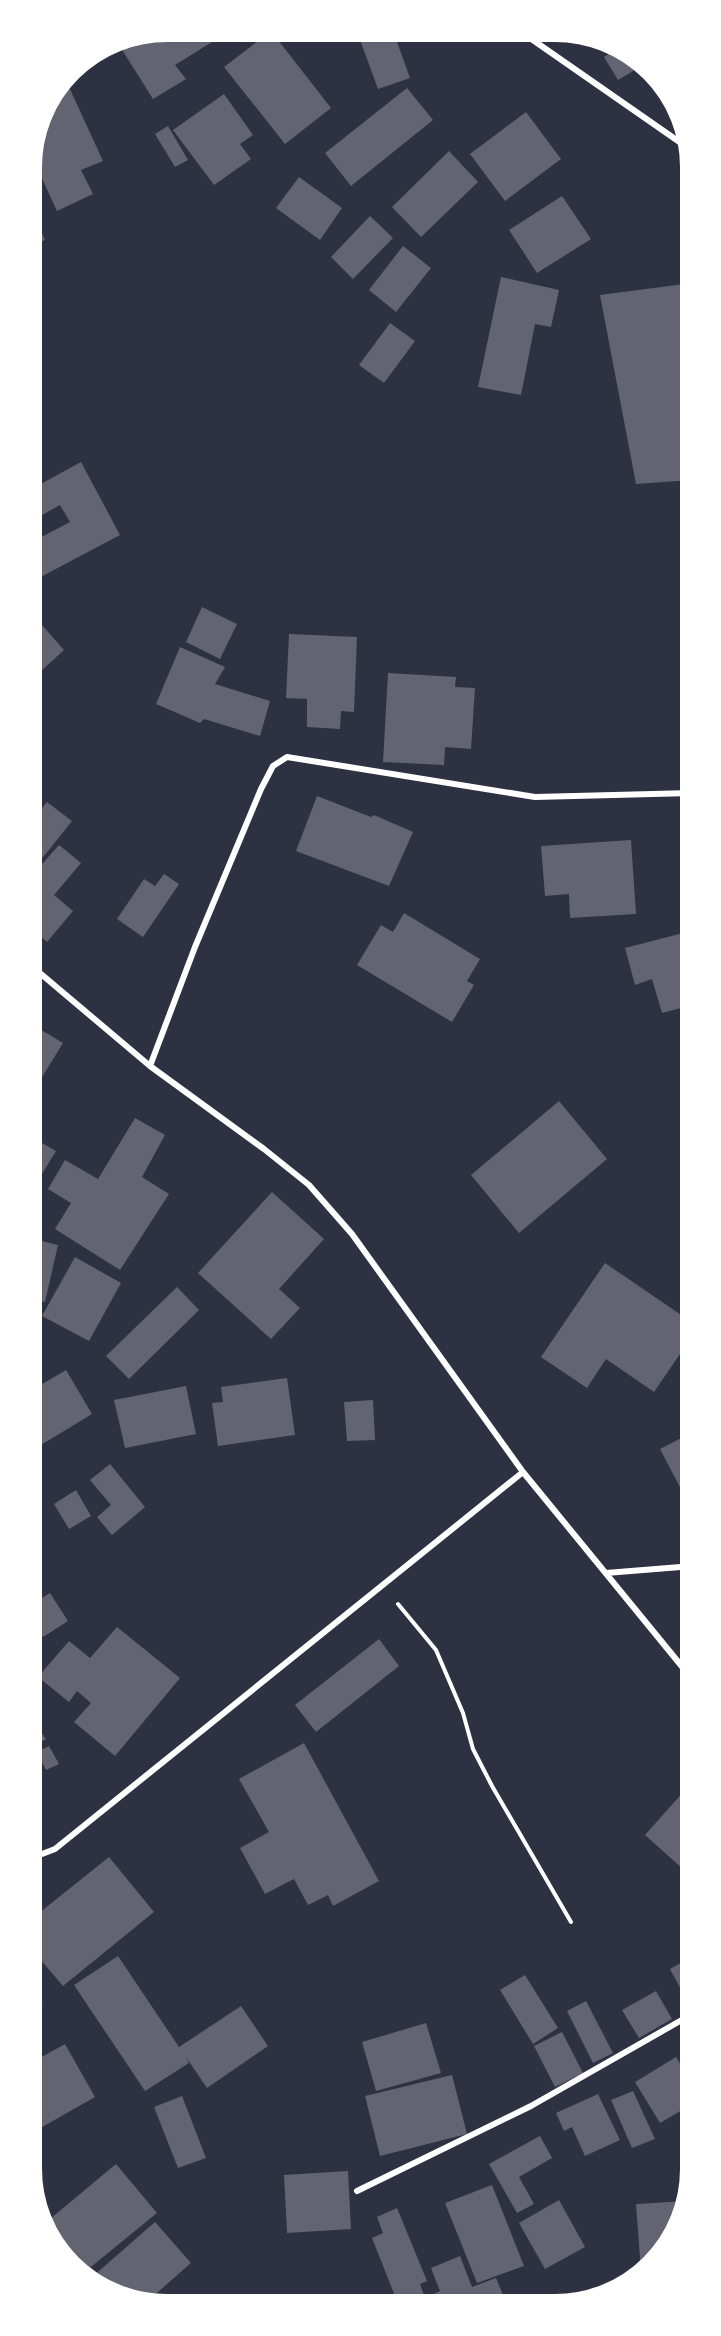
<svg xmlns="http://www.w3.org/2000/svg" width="721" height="2336" font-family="'Varela Round',sans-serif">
  <rect width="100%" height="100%" fill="#2d3142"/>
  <!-- building -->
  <path fill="#626471" d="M 167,27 L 208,27 L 215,40 L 175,65 L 186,79 L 153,99 L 114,37 Z
    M 383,28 L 392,28 L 410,78 L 378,89 L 359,37 Z
    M 271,31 L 331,108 L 285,144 L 224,67 Z
    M 617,49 L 625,53 L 645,64 L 618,80 L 604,57 Z
    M 64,76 L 103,161 L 81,170 L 93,194 L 57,211 L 29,150 L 38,113 Z
    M 407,88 L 433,120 L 351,186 L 325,153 Z
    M 224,94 L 253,135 L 240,144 L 251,159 L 214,185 L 173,130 Z
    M 526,112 L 561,159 L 505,201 L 470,154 Z
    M 168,126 L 188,160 L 175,167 L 155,134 Z
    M 449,151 L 478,182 L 421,237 L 392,207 Z
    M 299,177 L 342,208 L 320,240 L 276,208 Z
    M 562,196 L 591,239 L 537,273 L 509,230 Z
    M 30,206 L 45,240 L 27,247 L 27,207 Z
    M 370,216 L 393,238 L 353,279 L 331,257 Z
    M 403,246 L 431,268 L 396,312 L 369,290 Z
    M 501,277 L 559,290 L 551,327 L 535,324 L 521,395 L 478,387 Z
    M 692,283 L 692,480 L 636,484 L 600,295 Z
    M 390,323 L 415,341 L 384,383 L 359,365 Z
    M 81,462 L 120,535 L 35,580 L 28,566 L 28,544 L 70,522 L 60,505 L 28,523 L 28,491 Z
    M 202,607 L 237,624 L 220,659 L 186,642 Z
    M 41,624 L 64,650 L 28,683 L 28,636 Z
    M 289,634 L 357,637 L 354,712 L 341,711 L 340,729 L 307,727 L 307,699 L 286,698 Z
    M 180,647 L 225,667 L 215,684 L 270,701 L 260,736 L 204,719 L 200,723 L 156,704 Z
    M 388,673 L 456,677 L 455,687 L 475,688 L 471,749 L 445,747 L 444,765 L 383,762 Z
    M 317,796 L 371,817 L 374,815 L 413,832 L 389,886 L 296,851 Z
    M 47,802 L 72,821 L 28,876 L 28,813 L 34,818 Z
    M 631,840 L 636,914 L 570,918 L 569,894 L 545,896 L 541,846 Z
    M 59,845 L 81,863 L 54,895 L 73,911 L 47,942 L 28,925 L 28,880 Z
    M 164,874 L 179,884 L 143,937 L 117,919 L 144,879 L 155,886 Z
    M 404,913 L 480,959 L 467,981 L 474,985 L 452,1022 L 357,965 L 381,925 L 393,932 Z
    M 687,932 L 692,951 L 692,1005 L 662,1013 L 652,979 L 635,985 L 625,948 Z
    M 28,1022 L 63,1043 L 28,1100 Z
    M 559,1101 L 607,1159 L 519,1233 L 471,1175 Z
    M 135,1118 L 165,1135 L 142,1177 L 169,1194 L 120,1270 L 55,1229 L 71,1203 L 48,1189 L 65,1160 L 98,1179 Z
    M 28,1135 L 56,1151 L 37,1182 L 28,1176 Z
    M 272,1192 L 324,1239 L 279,1289 L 300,1308 L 271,1339 L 198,1273 Z
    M 29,1238 L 58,1245 L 45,1302 L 29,1299 Z
    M 75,1257 L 121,1283 L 89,1341 L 42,1316 Z
    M 605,1263 L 693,1323 L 693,1335 L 654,1392 L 606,1359 L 587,1388 L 541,1357 Z
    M 177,1287 L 199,1310 L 129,1379 L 106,1356 Z
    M 66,1370 L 92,1414 L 36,1448 L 29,1437 L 29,1392 Z
    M 287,1378 L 295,1435 L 218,1446 L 212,1403 L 223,1402 L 221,1387 Z
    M 186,1386 L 196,1434 L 125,1448 L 114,1400 Z
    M 373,1400 L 375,1440 L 347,1441 L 344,1402 Z
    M 693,1432 L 693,1512 L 660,1449 Z
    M 110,1464 L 145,1507 L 112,1535 L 97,1517 L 111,1505 L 90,1480 Z
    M 76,1490 L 91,1516 L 69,1529 L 54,1504 Z
    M 50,1593 L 68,1621 L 43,1637 L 29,1617 L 29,1606 Z
    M 117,1627 L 180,1678 L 115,1756 L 74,1722 L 91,1703 L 77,1691 L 69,1702 L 38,1677 L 69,1641 L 90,1658 Z
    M 379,1639 L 399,1666 L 316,1732 L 295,1705 Z
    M 34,1722 L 46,1739 L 36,1745 L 29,1736 L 29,1725 Z
    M 304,1743 L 379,1881 L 333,1906 L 328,1895 L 308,1905 L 294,1879 L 265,1894 L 240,1848 L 269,1832 L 239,1779 Z
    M 49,1746 L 59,1764 L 46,1770 L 37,1752 Z
    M 693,1781 L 693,1878 L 645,1835 Z
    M 29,1783 L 41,1799 L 29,1808 Z
    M 109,1857 L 154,1912 L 63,1986 L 29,1946 L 29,1921 Z
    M 118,1956 L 179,2047 L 241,2006 L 268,2046 L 207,2088 L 186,2057 L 189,2063 L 145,2091 L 74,1985 Z
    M 693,1956 L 694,2007 L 691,2008 L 670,1969 Z
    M 525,1975 L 558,2028 L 533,2044 L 500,1990 Z
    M 29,1983 L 43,2003 L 29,2013 Z
    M 656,1991 L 672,2019 L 639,2038 L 622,2010 Z
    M 586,2001 L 613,2053 L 593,2063 L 567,2011 Z
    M 426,2023 L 441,2073 L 376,2091 L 362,2042 Z
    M 562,2032 L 583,2073 L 555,2087 L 534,2046 Z
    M 65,2044 L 95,2097 L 30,2134 L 29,2064 Z
    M 694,2044 L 694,2064 L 685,2048 Z
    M 676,2057 L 694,2086 L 694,2103 L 660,2123 L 635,2082 Z
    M 452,2075 L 467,2134 L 380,2156 L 365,2096 Z
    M 633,2091 L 655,2139 L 632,2148 L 611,2100 Z
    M 598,2094 L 620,2140 L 585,2156 L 572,2127 L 564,2131 L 556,2113 Z
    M 182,2096 L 206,2158 L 178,2168 L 154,2107 Z
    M 540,2136 L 552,2158 L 519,2177 L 534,2204 L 517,2213 L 489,2164 Z
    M 116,2164 L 157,2213 L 81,2275 L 75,2272 L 60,2253 L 44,2224 Z
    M 348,2171 L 351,2229 L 287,2233 L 284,2175 Z
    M 492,2185 L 524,2266 L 477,2283 L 445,2203 Z
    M 559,2200 L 585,2247 L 545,2269 L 519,2223 Z
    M 687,2201 L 683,2222 L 659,2262 L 641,2272 L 636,2204 Z
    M 397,2208 L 427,2281 L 420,2284 L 425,2298 L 440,2291 L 431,2268 L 460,2256 L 472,2287 L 496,2278 L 505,2300 L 489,2306 L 399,2306 L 372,2238 L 383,2233 L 377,2217 Z
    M 155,2222 L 191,2263 L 142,2306 L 139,2306 L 99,2285 L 92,2277 Z
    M 595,2299 L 581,2306 L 580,2300 Z"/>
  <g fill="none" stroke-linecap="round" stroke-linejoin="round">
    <!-- path -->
    <path stroke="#fff" stroke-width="4" d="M 398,1604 L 436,1650 L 463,1713 L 473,1749 L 492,1786 L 571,1922"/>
    <!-- minor -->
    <path stroke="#fff" stroke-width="6" d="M 517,29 L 691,150
      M 28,963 L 150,1066 L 264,1149 L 309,1185 L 352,1234 L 523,1472 L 693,1680
      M 150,1066 L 195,947 L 261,789 L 273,766 L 287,757 L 535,797 L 692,793
      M 606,1573 L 693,1566
      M 29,1859 L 55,1849 L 523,1472
      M 357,2191 L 531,2106 L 694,2013"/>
  </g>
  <!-- crop -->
  <path d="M0 0H721V2336H0ZM167 38H555A129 129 0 0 1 684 167V2169A129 129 0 0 1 555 2298H167A129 129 0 0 1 38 2169V167A129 129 0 0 1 167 38Z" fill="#fff" fill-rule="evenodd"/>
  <path fill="none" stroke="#fff" stroke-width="8" d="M167 38H555A129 129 0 0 1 684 167V2169A129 129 0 0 1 555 2298H167A129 129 0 0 1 38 2169V167A129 129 0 0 1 167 38Z"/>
</svg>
